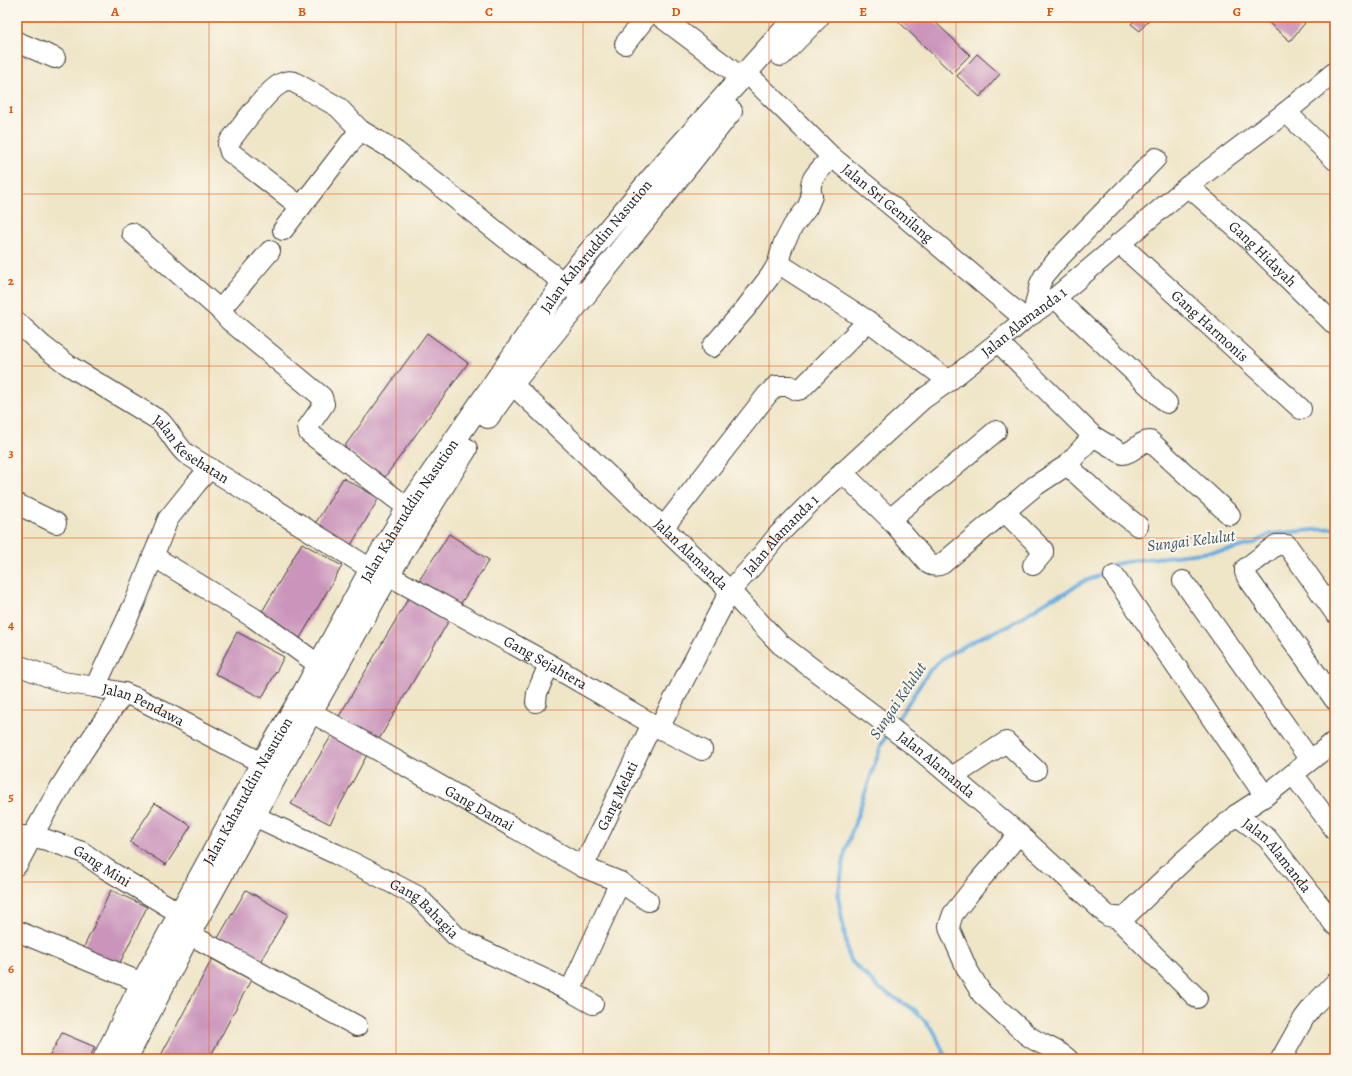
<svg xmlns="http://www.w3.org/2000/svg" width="1352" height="1076" font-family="Alegreya,serif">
  <rect width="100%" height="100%" fill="#fbf7ec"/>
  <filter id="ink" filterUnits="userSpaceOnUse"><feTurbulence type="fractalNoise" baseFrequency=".025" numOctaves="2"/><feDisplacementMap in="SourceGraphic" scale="8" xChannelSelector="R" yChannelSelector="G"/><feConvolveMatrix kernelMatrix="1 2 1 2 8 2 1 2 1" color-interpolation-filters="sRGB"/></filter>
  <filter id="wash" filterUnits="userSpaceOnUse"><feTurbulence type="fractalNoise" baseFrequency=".012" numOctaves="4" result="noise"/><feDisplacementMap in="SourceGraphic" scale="16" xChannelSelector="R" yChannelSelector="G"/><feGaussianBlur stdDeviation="0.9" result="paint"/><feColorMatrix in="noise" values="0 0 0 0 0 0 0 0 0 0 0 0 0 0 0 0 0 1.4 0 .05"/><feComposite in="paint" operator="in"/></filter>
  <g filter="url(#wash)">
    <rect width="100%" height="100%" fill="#efe5c7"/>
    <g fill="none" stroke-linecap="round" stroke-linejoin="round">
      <!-- stream -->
      <path stroke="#6caee0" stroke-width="4" d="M 895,723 L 930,670 L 943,658 L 957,650 L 985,635 L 1007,627 L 1052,598 L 1066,593 L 1082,582 L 1094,578 L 1112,565 L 1129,561 L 1229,550 L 1255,543 L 1270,534 L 1335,528
        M 889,732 L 882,743 L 845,852 L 838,896 L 849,959 L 880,989 L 916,1011 L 935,1033 L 946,1059"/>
    </g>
    <g id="blocks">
      <!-- building -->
      <path fill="#ca94bb" d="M 899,17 L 930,17 L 970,55 L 952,73 L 897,20 Z
        M 1137,17 L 1151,17 L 1140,31 L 1131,24 Z
        M 1262,17 L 1298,17 L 1305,23 L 1290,41 Z
        M 977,54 L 1000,74 L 980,97 L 957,76 Z
        M 427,333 L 468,363 L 385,477 L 344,447 Z
        M 343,478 L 379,498 L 351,545 L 315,524 Z
        M 449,534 L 489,560 L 458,608 L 418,582 Z
        M 302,543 L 342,566 L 299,640 L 259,617 Z
        M 411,594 L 451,617 L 378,741 L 338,718 Z
        M 237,632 L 284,657 L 262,698 L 215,674 Z
        M 333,733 L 368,753 L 330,824 L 291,804 Z
        M 155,803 L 191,826 L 166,865 L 130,842 Z
        M 111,890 L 147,907 L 118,967 L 82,951 Z
        M 246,890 L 288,914 L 257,967 L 215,943 Z
        M 212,959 L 251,980 L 209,1059 L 159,1059 Z
        M 62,1033 L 95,1047 L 89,1059 L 48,1059 Z"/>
    </g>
  </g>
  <g filter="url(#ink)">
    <use href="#blocks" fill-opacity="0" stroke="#3c3a36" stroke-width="1"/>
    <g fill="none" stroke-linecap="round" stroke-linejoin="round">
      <defs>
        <g id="minor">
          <path d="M 661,17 L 742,78"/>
          <path d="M 17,42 L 55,58"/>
          <path d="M 625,44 L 646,17"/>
          <path id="s1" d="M 756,82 L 832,157 L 900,213 L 1025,319"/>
          <path d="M 1286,112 L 1335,160"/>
          <path id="s2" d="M 1188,186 L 1245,236 L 1335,325"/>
          <path d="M 301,207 L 230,152 L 228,145 L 230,141 C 241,127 268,89 282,83 C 286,81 290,81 294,82 L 338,107 L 360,130 L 397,152 L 515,246 L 583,297"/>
          <path d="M 283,230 L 360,130"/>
          <path d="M 132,233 L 220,310 L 229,320 L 322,397 L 324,404 L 308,427 L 309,433 L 408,508"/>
          <path id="s3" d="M 1119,243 L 1301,409"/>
          <path d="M 778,263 L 868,321 L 949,381"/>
          <path d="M 1055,298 L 1167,403"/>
          <path d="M 220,310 L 270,251"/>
          <path d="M 1033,314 L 1040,284 L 1044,276 L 1057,260 L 1156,158"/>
          <path id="s4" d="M 17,322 L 43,346 L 68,365 L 160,421 C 169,430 175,443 185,453 L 371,569"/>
          <path d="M 998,342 L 1093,436 L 1123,454 C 1134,453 1139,441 1150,441 L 1230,515"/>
          <path d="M 712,347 L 745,309 L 771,275 L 778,263 L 783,245 L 793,226 L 807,208 L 812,196 C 806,179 821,169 832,157"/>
          <path id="s5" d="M 512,384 L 730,591 L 780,644 L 920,750 L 1019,834 L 1108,916 L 1121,918 L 1126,916 L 1183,861 L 1236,815 L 1265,796 L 1335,741"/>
          <path d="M 1067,465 L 1106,501 L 1138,526"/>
          <path d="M 842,472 L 890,519 L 929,564 C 934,567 938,566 942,564 L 1035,486 L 1067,465 L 1093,436"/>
          <path d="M 17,504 L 56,523"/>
          <path d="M 1004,511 L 1043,550 L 1043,553 L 1033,565"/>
          <path d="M 890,519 L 996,431"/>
          <path d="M 663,528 L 767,395 L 776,386 L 790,386 L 797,390 L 801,389 L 868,321"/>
          <path d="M 153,556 L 254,618 L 319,665"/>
          <path id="s6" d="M 388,575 L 549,664 L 659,728 L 702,750"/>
          <path d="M 1114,576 L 1265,796"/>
          <path d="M 1183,581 L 1310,760"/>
          <path d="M 1335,613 L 1287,545 L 1276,545 L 1245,569 L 1245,572 L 1247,577 L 1335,700"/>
          <path id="s7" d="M 17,665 L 63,682 L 95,687 L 124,693 L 139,699 L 262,763"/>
          <path d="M 95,687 L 135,602 L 168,519 L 196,484 L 210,468"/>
          <path d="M 536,702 L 537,693 L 549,664"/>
          <path id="s8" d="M 311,712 L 583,867 L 620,882 L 648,901"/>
          <path id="s9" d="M 659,728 L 730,591 L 757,561 L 777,536 L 816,497 L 923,399 L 949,381 L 998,342 L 1025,319 L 1055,298 L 1188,186 L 1286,112 L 1335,72"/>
          <path d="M 1293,774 L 1335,830"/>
          <path d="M 952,777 L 1006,742 L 1036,770"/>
          <path id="s10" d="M 1236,815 L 1267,838 L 1335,925"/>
          <path id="s11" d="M 254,816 L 336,854 L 417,896 L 456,936 L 469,944 L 570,991 L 593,1004"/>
          <path d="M 1019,834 L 979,881 L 953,914 L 949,926 L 950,930 L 967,969 L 982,994 L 1027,1035 C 1040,1045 1056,1048 1068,1059"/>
          <path id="s12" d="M 19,836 L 32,836 L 47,840 L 82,852 L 106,869 L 181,914"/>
          <path d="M 17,865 C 48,805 83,747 124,693"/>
          <path id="s13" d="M 583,867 L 652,724"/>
          <path d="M 1116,917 L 1197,998"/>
          <path d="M 17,931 L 142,983"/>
          <path d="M 189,934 L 357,1026"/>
          <path d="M 570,991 L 620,882"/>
          <path d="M 1281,1059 L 1304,1018 L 1314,1005 L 1335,983"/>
        </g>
        <g id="highway">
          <path d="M 781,55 L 818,17"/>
          <path d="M 488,417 L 512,384 L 585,295 L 731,111"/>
          <path id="s14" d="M 104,1059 L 142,983 L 262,763 L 303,694 L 371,569 L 408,508 L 564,282 L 663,165 L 796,17"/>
          <path d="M 126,1059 L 189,934 L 311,712 L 388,575 L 466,449"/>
        </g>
      </defs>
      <!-- minor casing -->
      <use href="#minor" stroke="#3c3a36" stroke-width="22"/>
      <!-- highway casing -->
      <use href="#highway" stroke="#3c3a36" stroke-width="24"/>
      <!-- minor -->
      <use href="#minor" stroke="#fff" stroke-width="20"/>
      <!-- highway -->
      <use href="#highway" stroke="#fff" stroke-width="22"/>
    </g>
  </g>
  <!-- grid -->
  <path fill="none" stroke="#de560d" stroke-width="1" stroke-opacity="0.55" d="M 209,17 L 209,1059M 396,17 L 396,1059M 583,17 L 583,1059M 769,17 L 769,1059M 956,17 L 956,1059M 1143,17 L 1143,1059M 17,194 L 1335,194M 17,366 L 1335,366M 17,538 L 1335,538M 17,710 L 1335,710M 17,882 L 1335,882"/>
  <g text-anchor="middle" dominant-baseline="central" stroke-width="4" stroke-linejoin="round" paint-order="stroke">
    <!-- street labels -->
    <g font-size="15" fill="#1c1c1c" stroke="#fbf7ec">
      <text stroke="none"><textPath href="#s1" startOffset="179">Jalan Sri Gemilang</textPath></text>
      <text stroke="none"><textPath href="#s14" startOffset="952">Jalan Kaharuddin Nasution</textPath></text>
      <text stroke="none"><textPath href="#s2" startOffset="101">Gang Hidayah</textPath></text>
      <text stroke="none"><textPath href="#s9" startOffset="554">Jalan Alamanda 1</textPath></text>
      <text stroke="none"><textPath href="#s3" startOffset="123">Gang Harmonis</textPath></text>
      <text stroke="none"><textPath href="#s4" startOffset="217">Jalan Kesehatan</textPath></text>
      <text stroke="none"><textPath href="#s14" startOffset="628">Jalan Kaharuddin Nasution</textPath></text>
      <text stroke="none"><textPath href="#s9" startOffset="230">Jalan Alamanda 1</textPath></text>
      <text stroke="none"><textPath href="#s5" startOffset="247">Jalan Alamanda</textPath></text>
      <text stroke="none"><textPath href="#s6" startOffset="180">Gang Sejahtera</textPath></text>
      <text stroke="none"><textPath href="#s7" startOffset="133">Jalan Pendawa</textPath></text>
      <text stroke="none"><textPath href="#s5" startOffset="571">Jalan Alamanda</textPath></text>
      <text stroke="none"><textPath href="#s14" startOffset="304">Jalan Kaharuddin Nasution</textPath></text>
      <text stroke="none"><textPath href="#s13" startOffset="79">Gang Melati</textPath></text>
      <text stroke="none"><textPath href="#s8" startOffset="194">Gang Damai</textPath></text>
      <text stroke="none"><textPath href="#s10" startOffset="58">Jalan Alamanda</textPath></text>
      <text stroke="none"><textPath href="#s12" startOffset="90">Gang Mini</textPath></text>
      <text stroke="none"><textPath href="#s11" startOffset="195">Gang Bahagia</textPath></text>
    </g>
    <!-- water labels -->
    <g font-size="16" font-style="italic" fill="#3c566a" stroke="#fbf7ec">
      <text transform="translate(1191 541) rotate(-7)">Sungai Kelulut</text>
      <text transform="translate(898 701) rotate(-56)">Sungai Kelulut</text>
    </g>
  </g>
  <!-- margin -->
  <rect width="1352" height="1076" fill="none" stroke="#fbf7ec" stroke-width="44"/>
  <rect x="22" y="22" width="1308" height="1032" fill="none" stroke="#de560d" stroke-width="1.5"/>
  <g font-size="13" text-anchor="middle" font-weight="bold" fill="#de560d">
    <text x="115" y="16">A</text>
    <text x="302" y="16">B</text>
    <text x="489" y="16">C</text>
    <text x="676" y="16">D</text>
    <text x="863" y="16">E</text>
    <text x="1050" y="16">F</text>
    <text x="1237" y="16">G</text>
    <text x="11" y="113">1</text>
    <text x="11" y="285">2</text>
    <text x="11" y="457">3</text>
    <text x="11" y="629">4</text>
    <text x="11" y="801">5</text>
    <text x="11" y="973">6</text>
  </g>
</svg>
